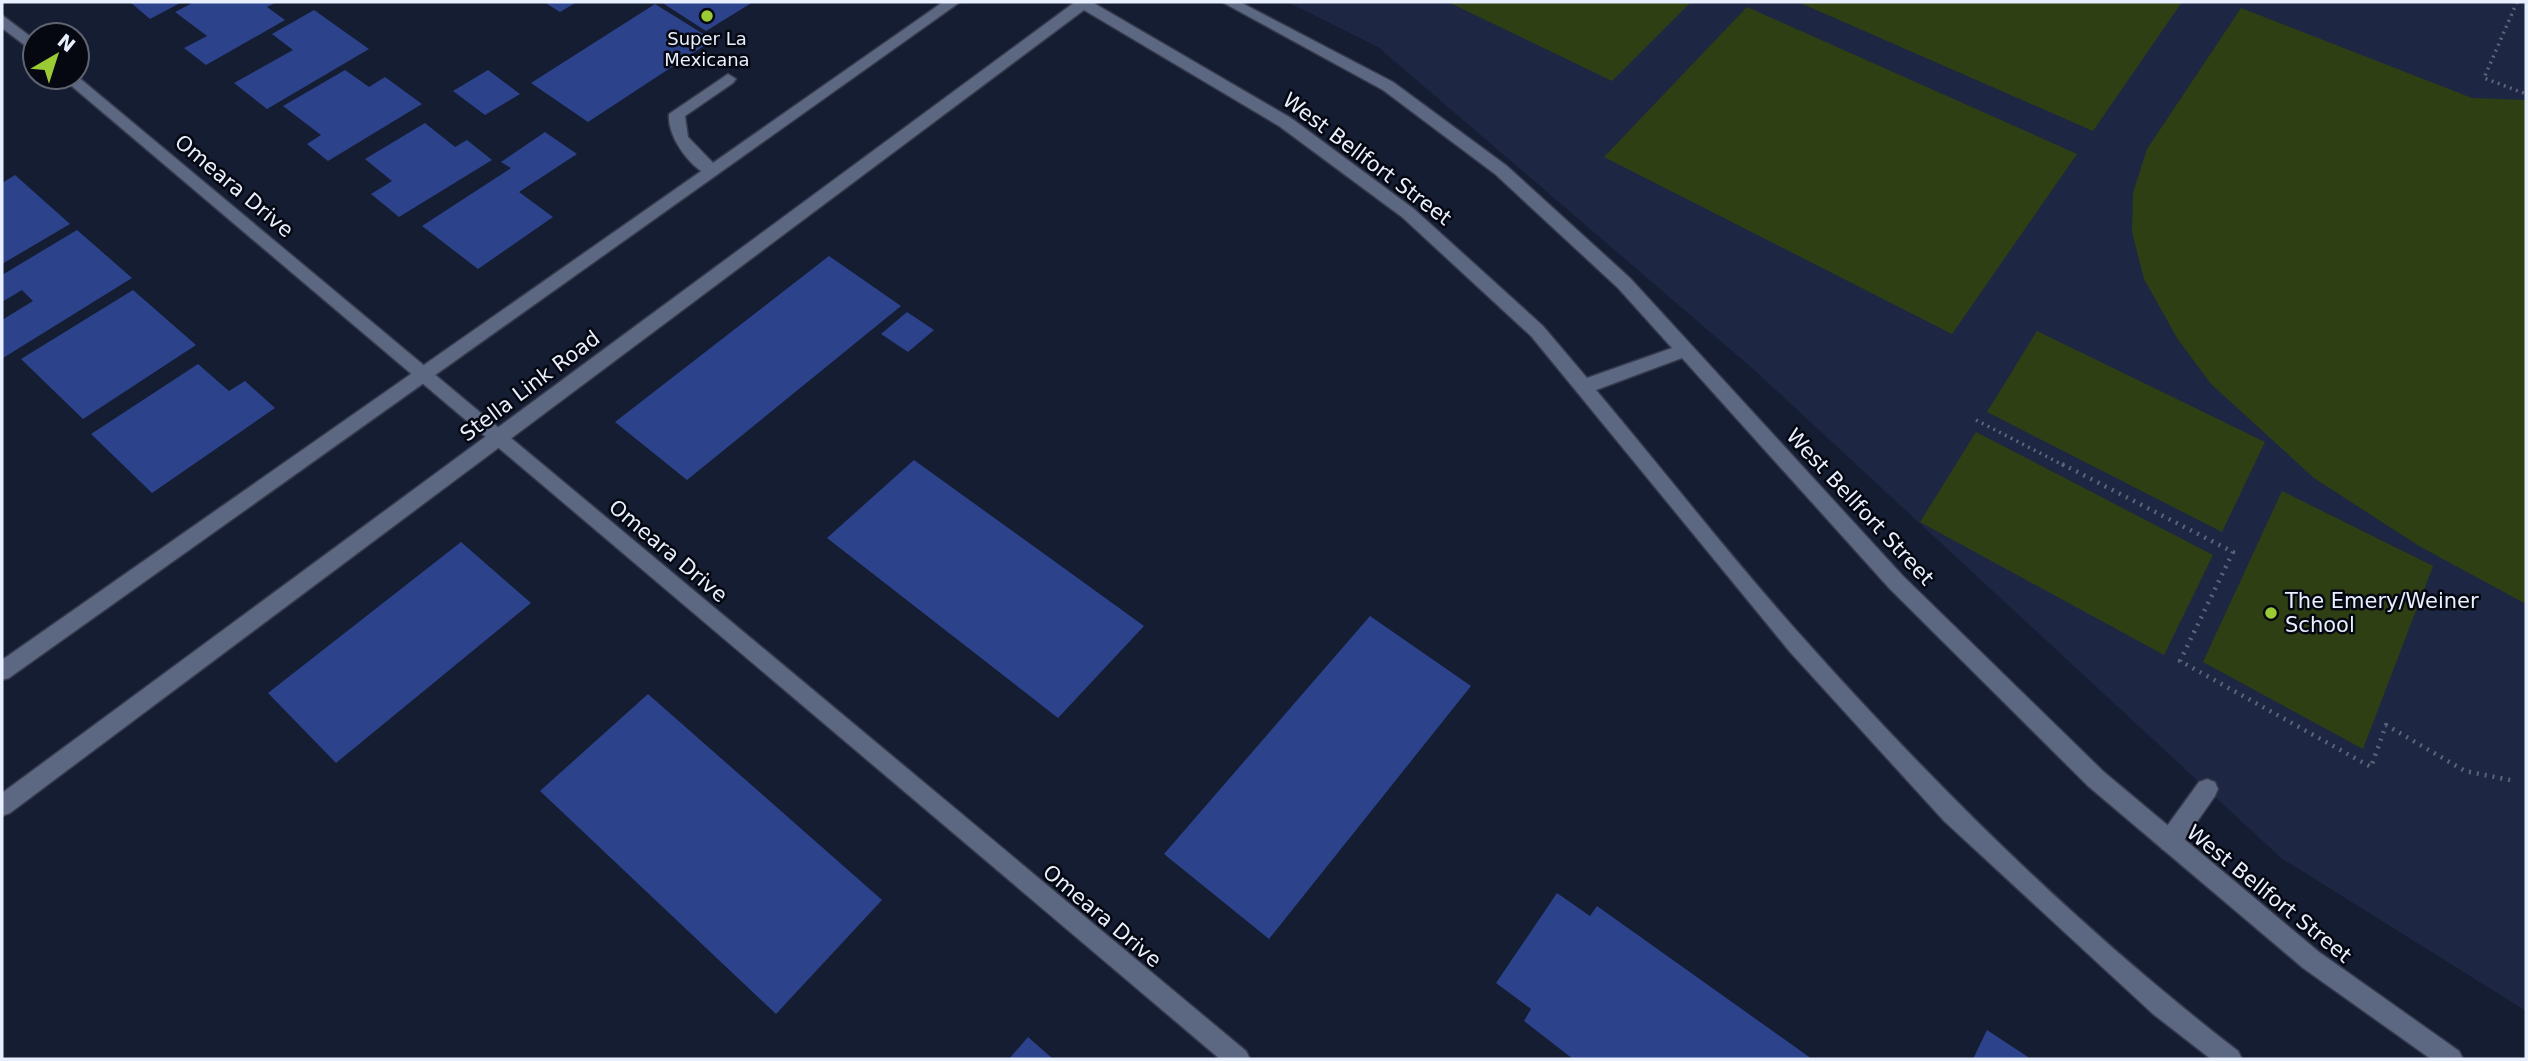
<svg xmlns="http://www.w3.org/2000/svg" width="2528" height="1061" font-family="'DejaVu Sans',sans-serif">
  <rect width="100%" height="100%" fill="#151d33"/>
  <!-- built -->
  <path fill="#1d2642" d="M 1287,2 L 2526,2 L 2526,1011 L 2281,858 L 1752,368 L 1378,47 Z"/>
  <!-- green -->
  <path fill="#2f3f14" d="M 1448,2 L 1691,2 L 1612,81 Z
    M 1798,2 L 2182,2 L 2093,131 Z
    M 1747,7 L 2077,154 L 1952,334 L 1604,157 Z
    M 2241,8 L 2472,98 L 2526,100 L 2526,604 L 2419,546 L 2314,478 L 2211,384 L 2177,338 L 2144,279 L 2132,232 L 2133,193 L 2147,149 Z
    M 2037,331 L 2265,442 L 2222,532 L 1987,412 Z
    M 1976,432 L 2213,555 L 2164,655 L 1920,522 Z
    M 2282,491 L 2433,566 L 2363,749 L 2203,662 Z"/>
  <!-- building -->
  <path fill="#2c428a" d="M 130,2 L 182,2 L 150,19 Z
    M 194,2 L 277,2 L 267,7 L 285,20 L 206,65 L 184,48 L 207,36 L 175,12 Z
    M 544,2 L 577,2 L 560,12 Z
    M 661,2 L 753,2 L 706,31 Z
    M 655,4 L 713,40 L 588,122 L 531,83 Z
    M 314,10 L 369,49 L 267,109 L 234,83 L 293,50 L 272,34 Z
    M 345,70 L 369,87 L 385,77 L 422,104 L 328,161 L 307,144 L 321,135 L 283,106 Z
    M 488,70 L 520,94 L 485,115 L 453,91 Z
    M 425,123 L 455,147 L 467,140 L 492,160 L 399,217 L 371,194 L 392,181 L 365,159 Z
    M 545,132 L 577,154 L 519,192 L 553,217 L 478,269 L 422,226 L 511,168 L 501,162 Z
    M 15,175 L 70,224 L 2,264 L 2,183 Z
    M 77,230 L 132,278 L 3,358 L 2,320 L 33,301 L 22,290 L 2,302 L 2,275 Z
    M 829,256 L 901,306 L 687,480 L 615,422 Z
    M 133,290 L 196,345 L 83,419 L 21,359 Z
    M 907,312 L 934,330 L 908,352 L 881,334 Z
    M 198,364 L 229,391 L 245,381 L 275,408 L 152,493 L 91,434 Z
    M 914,460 L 1144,626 L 1058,718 L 827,538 Z
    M 461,542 L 531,603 L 336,763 L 268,693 Z
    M 1370,616 L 1471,686 L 1269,939 L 1164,854 Z
    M 648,694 L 882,900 L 776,1014 L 540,791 Z
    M 1557,893 L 1590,916 L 1597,906 L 1812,1059 L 1573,1059 L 1524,1021 L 1531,1009 L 1496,983 Z
    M 1987,1030 L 2031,1059 L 1973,1059 Z
    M 1028,1037 L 1053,1059 L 1009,1059 Z"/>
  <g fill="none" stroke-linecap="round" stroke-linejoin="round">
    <defs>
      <path id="service" d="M 728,74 L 736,79 L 733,83 L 685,116 L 688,137 L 721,171 L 713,177 C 691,170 667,137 669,114 Z
        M 2207,779 L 2215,782 L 2218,789 L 2215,796 L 2178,849 L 2170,852 L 2162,849 L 2159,841 L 2162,833 L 2199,782 Z"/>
      <path id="minor" d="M 2,15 L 35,40 L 35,53 L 2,28 Z
        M 77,76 L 1246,1051 L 1250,1059 L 1220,1059 L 61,77 Z"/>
      <path id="secondary" d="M 943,2 L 960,2 L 9,678 L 2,680 L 2,660 Z
        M 1075,2 L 1092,2 L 1291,118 L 1414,209 L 1543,326 L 1587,378 L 1672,348 L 1618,288 L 1495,174 L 1383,90 L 1222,2 L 1240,2 L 1393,82 L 1507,166 L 1630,278 L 1903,576 L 2104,772 L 2319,952 L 2459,1051 L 2463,1059 L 2431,1059 L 2303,968 L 2088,786 L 1889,588 L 1682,358 L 1596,390 C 1666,473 1733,560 1806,641 C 1938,789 2081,930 2238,1051 L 2242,1059 L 2211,1059 L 2153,1014 L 1944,821 L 1790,652 L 1531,336 L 1402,217 L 1279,126 L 1084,10 L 10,813 L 2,816 L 2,793 Z"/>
    </defs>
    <!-- service casing -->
    <use href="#service" stroke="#35394c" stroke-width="3"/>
    <!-- minor casing -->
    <use href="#minor" stroke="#35394c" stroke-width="3"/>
    <!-- secondary casing -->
    <use href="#secondary" stroke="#35394c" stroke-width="3"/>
    <!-- path-far1 -->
    <path stroke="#5d6478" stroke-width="3.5" stroke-dasharray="2 4.5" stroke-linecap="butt" d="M 2517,2 L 2484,78 L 2526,94
      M 1976,420 L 2065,466"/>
    <!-- path -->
    <path stroke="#5d6478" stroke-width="4.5" stroke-dasharray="2 6" stroke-linecap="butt" d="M 2062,464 L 2233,552 L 2180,661 L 2371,767 L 2386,725 L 2465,771 L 2515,781"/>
    <!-- service -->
    <use href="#service" fill="#5c6781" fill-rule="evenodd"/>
    <!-- minor -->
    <use href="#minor" fill="#5c6781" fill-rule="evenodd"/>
    <!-- secondary -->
    <use href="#secondary" fill="#5c6781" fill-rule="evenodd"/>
  </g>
  <!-- markers -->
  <g fill="#9acb35" stroke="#050811" stroke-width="2.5">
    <circle cx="707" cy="16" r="7"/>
    <circle cx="2271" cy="613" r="7"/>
  </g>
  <g text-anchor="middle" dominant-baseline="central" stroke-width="5" stroke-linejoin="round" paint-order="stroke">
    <!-- far-poi labels -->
    <g font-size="18" fill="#e8effe" stroke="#050811">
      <text x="707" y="38">Super La<tspan x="707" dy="21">Mexicana</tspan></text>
    </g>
    <!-- street labels -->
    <g font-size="21" fill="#e8effe" stroke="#050811">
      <text transform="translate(1367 159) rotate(37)">West Bellfort Street</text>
      <text transform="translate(234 186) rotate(40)">Omeara Drive</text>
      <text transform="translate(530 386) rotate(-37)">Stella Link Road</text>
      <text transform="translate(1860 507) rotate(47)">West Bellfort Street</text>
      <text transform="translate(668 551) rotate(40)">Omeara Drive</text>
      <text transform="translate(2269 894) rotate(39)">West Bellfort Street</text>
      <text transform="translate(1102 916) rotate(40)">Omeara Drive</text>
    </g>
    <!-- poi labels -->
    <g font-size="21" fill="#e8effe" stroke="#050811" text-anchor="start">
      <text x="2285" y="601">The Emery/Weiner<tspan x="2285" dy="24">School</tspan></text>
    </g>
  </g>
  <!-- border -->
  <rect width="2528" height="1061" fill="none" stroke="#e8effe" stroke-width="7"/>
  <!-- north arrow -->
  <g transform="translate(56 56) rotate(39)"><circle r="33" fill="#050811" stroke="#606470" stroke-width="2"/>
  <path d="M0-5L12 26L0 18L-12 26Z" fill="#9acb35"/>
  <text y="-10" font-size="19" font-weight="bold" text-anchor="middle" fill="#e8effe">N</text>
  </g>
</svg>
